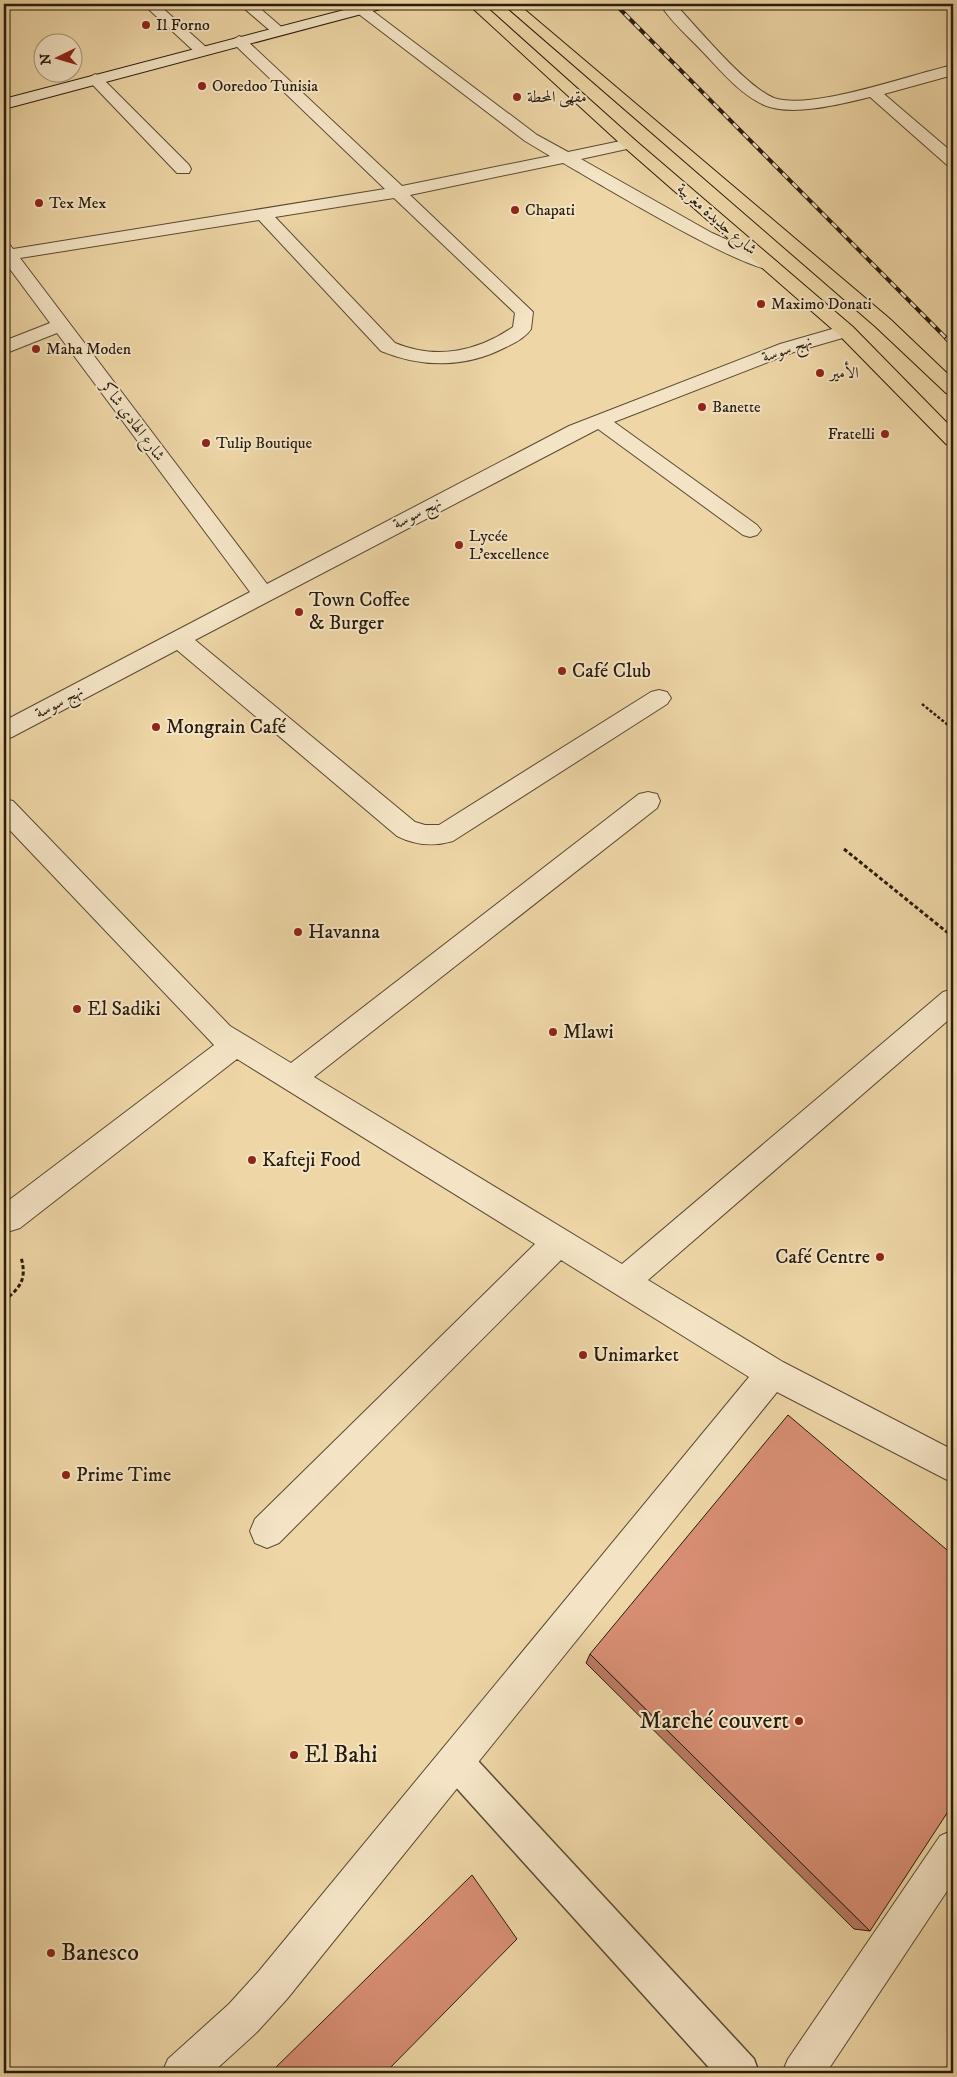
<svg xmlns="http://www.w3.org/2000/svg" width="957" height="2077" font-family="'IM FELL DW Pica',Amiri,serif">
  <rect width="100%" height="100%" fill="#eed6a6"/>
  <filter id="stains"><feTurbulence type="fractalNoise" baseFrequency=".004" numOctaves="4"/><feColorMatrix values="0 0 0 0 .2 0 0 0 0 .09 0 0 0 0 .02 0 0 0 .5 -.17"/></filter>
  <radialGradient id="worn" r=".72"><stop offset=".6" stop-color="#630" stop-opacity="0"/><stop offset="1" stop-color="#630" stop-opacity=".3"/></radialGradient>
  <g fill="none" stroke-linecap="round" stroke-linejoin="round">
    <defs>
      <path id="service" d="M 455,1744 L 467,1749 L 754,2059 L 759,2073 L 714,2073 L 443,1773 L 438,1761 L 443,1749 Z"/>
      <path id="minor" d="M 143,4 L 158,4 L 207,48 L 210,51 L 207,54 L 197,54 Z
        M 239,4 L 255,4 L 286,31 L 284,34 L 274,34 Z
        M 660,4 L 675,4 C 697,27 746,87 774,98 C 812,111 912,74 953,65 L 953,75 L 884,94 L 953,153 L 953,166 L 947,165 L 870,97 C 841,104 792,117 764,105 C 740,94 721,71 703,52 C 689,37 670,21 660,4 Z
        M 361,5 L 366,6 L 537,135 L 568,152 L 630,139 L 636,141 L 638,144 L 636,147 L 581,159 L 712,233 L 777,262 L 780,266 L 777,270 C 751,276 595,181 563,163 L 410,195 L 533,312 L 531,329 C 526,337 515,343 506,347 C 466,368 422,368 381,351 L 259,220 L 20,258 L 267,584 L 569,426 L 780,344 L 846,325 L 853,327 L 855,331 L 853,335 L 794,352 L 614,422 L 757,525 L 761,530 L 757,535 L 750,537 L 743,535 L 598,429 L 195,640 L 415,822 L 425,825 L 439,825 L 651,692 L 659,690 L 667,692 L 671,698 L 667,704 L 453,841 C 433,847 415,845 397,836 L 177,650 L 12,737 L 4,740 L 4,721 L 250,592 L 57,333 L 4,354 L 4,341 L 50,323 L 4,261 L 4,244 L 10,245 L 13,249 L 385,189 L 234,44 L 231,41 L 239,36 L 244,38 L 402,186 L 550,156 L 525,141 L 356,12 L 354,9 L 356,6 ZM 394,198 L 515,313 L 513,327 C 477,352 436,360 395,343 L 275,217 Z
        M 95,74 L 100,76 L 189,165 L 191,169 L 189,173 L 177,173 L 90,82 L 87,79 Z
        M 648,792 L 657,794 L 660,801 L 657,808 L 314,1077 L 622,1264 L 943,992 L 953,989 L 953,1016 L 648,1280 L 783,1362 L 953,1450 L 953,1483 L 777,1392 L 287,1999 L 257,2032 L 212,2073 L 162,2073 L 168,2059 L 229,2004 L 259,1971 L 749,1377 L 561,1260 L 279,1543 L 267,1548 L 255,1543 L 250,1531 L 255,1519 L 535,1244 L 237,1059 L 20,1228 L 4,1233 L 4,1204 L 214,1045 L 4,824 L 4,799 L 13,801 L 230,1026 L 291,1063 L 639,794 Z
        M 953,1830 L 953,1882 L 826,2073 L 782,2073 L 788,2059 L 940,1836 Z"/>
      <path id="secondary" d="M 367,4 L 390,4 L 388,7 L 4,109 L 4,99 Z"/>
      <path id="primary" d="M 468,4 L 483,4 L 636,141 L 853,327 L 953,429 L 953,446 L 946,444 L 839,335 L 624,147 Z
        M 503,4 L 518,4 L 890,319 L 953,379 L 953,395 L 946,393 L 876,327 Z"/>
    </defs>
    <!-- service casing -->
    <use href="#service" stroke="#594a33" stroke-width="3"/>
    <!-- minor casing -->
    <use href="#minor" stroke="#594a33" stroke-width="2"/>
    <!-- secondary casing -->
    <use href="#secondary" stroke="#271c0d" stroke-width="2"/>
    <!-- primary casing -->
    <use href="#primary" stroke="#271c0d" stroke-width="2"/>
    <!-- path-far1 -->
    <path stroke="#271c0d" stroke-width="2.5" stroke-dasharray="3 2" stroke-linecap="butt" d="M 922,704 L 953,729"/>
    <!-- path -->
    <path stroke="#271c0d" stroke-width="3" stroke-dasharray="4 2.5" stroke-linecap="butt" d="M 844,849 L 953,937
      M 4,1301 C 21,1287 27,1279 21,1257"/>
    <!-- service -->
    <use href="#service" fill="#f4e4c5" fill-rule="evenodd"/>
    <!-- minor -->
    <use href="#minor" fill="#f4e4c5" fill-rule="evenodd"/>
    <!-- secondary -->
    <use href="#secondary" fill="#f4e4c5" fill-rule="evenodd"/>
    <!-- primary -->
    <use href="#primary" fill="#eed6a6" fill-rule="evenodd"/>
    <defs>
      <path id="rail-far1" d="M 615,4 L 948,340"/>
      <path id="rail" d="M 946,338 L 953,345"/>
    </defs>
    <!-- rail-far1 casing -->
    <use href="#rail-far1" stroke="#271c0d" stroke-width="4"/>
    <!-- rail casing -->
    <use href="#rail" stroke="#271c0d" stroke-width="4.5"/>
    <!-- rail-far1 -->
    <use href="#rail-far1" stroke="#f4e4c5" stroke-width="2.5" stroke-dasharray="7" stroke-linecap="butt"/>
    <!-- rail -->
    <use href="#rail" stroke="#f4e4c5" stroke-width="3" stroke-dasharray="9" stroke-linecap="butt"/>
  </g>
  <!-- wall -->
  <path fill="#ba7a64" stroke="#271c0d" d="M 590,1654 L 870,1931 L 854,1929 L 586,1663 Z"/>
  <!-- building -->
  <path fill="#d88e74" stroke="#271c0d" d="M 788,1415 L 953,1555 L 953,1804 L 870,1931 L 590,1654 Z
    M 472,1875 L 517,1939 L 385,2073 L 270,2073 Z"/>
  <!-- markers -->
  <g fill="#8f2418" stroke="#f4e4c5" stroke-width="2">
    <circle cx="146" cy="25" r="5"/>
    <circle cx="202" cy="86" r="5"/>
    <circle cx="517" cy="97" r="5"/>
    <circle cx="39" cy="203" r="5"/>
    <circle cx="515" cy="210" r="5"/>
    <circle cx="761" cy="304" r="5"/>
    <circle cx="36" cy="349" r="5"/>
    <circle cx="820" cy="373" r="5"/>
    <circle cx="702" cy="407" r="5"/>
    <circle cx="885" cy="434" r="5"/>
    <circle cx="206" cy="443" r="5"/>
    <circle cx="459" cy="545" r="5"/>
    <circle cx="299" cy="612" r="5"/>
    <circle cx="562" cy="671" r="5"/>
    <circle cx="156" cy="727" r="5"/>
    <circle cx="298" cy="932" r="5"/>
    <circle cx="77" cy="1009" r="5"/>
    <circle cx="553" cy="1032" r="5"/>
    <circle cx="252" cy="1160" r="5"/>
    <circle cx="880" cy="1257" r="5"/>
    <circle cx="583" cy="1355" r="5"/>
    <circle cx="66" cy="1475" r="5"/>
    <circle cx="799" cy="1721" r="5"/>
    <circle cx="294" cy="1755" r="5"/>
    <circle cx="51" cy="1953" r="5"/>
  </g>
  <g text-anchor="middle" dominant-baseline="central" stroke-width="4" stroke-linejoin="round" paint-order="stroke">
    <!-- far-poi labels -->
    <g font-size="16" fill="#271c0d" stroke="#f4e4c5" text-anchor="start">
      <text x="156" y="25">Il Forno</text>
      <text x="212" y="86">Ooredoo Tunisia</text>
      <text x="527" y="97">مقهى المحطة</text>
      <text x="49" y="203">Tex Mex</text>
      <text x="525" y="210">Chapati</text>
      <text x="771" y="304">Maximo Donati</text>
      <text x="46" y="349">Maha Moden</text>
      <text x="830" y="373">الأمير</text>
      <text x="712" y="407">Banette</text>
      <text x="875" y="434" text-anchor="end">Fratelli</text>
      <text x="216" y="443">Tulip Boutique</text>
      <text x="469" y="536">Lycée<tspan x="469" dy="18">L'excellence</tspan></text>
    </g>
    <!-- far-street labels -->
    <g font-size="16" fill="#271c0d" stroke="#f4e4c5">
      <text transform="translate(717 219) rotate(41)">شارع جديدة مغربية</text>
      <text transform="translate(787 349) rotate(-19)">نهج سوسة</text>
      <text transform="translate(133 421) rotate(53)">شارع الهادي شاكر</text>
      <text transform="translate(417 513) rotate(-27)">نهج سوسة</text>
      <text transform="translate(59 702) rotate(-28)">نهج سوسة</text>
    </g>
    <!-- poi labels -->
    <g font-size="20" fill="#271c0d" stroke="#f4e4c5" text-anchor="start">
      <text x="309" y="600">Town Coffee<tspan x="309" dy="23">&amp; Burger</tspan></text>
      <text x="572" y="671">Café Club</text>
      <text x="166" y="727">Mongrain Café</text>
      <text x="308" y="932">Havanna</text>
      <text x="87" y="1009">El Sadiki</text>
      <text x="563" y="1032">Mlawi</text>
      <text x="262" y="1160">Kafteji Food</text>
      <text x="870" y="1257" text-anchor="end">Café Centre</text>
      <text x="593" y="1355">Unimarket</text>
      <text x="76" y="1475">Prime Time</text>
    </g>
    <!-- near-poi labels -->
    <g font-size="24" fill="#271c0d" stroke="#f4e4c5" text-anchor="start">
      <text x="789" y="1721" text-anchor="end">Marché couvert</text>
      <text x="304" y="1755">El Bahi</text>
      <text x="61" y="1953">Banesco</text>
    </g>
  </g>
  <!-- margin -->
  <rect width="957" height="2077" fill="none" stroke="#eed6a6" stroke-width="20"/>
  <rect x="5" y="5" width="947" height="2067" fill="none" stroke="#271c0d" stroke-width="2.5"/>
  <rect x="10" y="10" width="937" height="2057" fill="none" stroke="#271c0d"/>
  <!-- north arrow -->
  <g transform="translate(58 58) rotate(265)"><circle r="24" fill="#f4e4c5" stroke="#a2947b"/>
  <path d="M0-4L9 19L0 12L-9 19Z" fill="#8f2418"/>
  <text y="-8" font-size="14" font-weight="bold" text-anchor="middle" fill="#271c0d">N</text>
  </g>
  <rect width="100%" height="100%" filter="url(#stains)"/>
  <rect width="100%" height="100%" fill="url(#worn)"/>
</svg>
